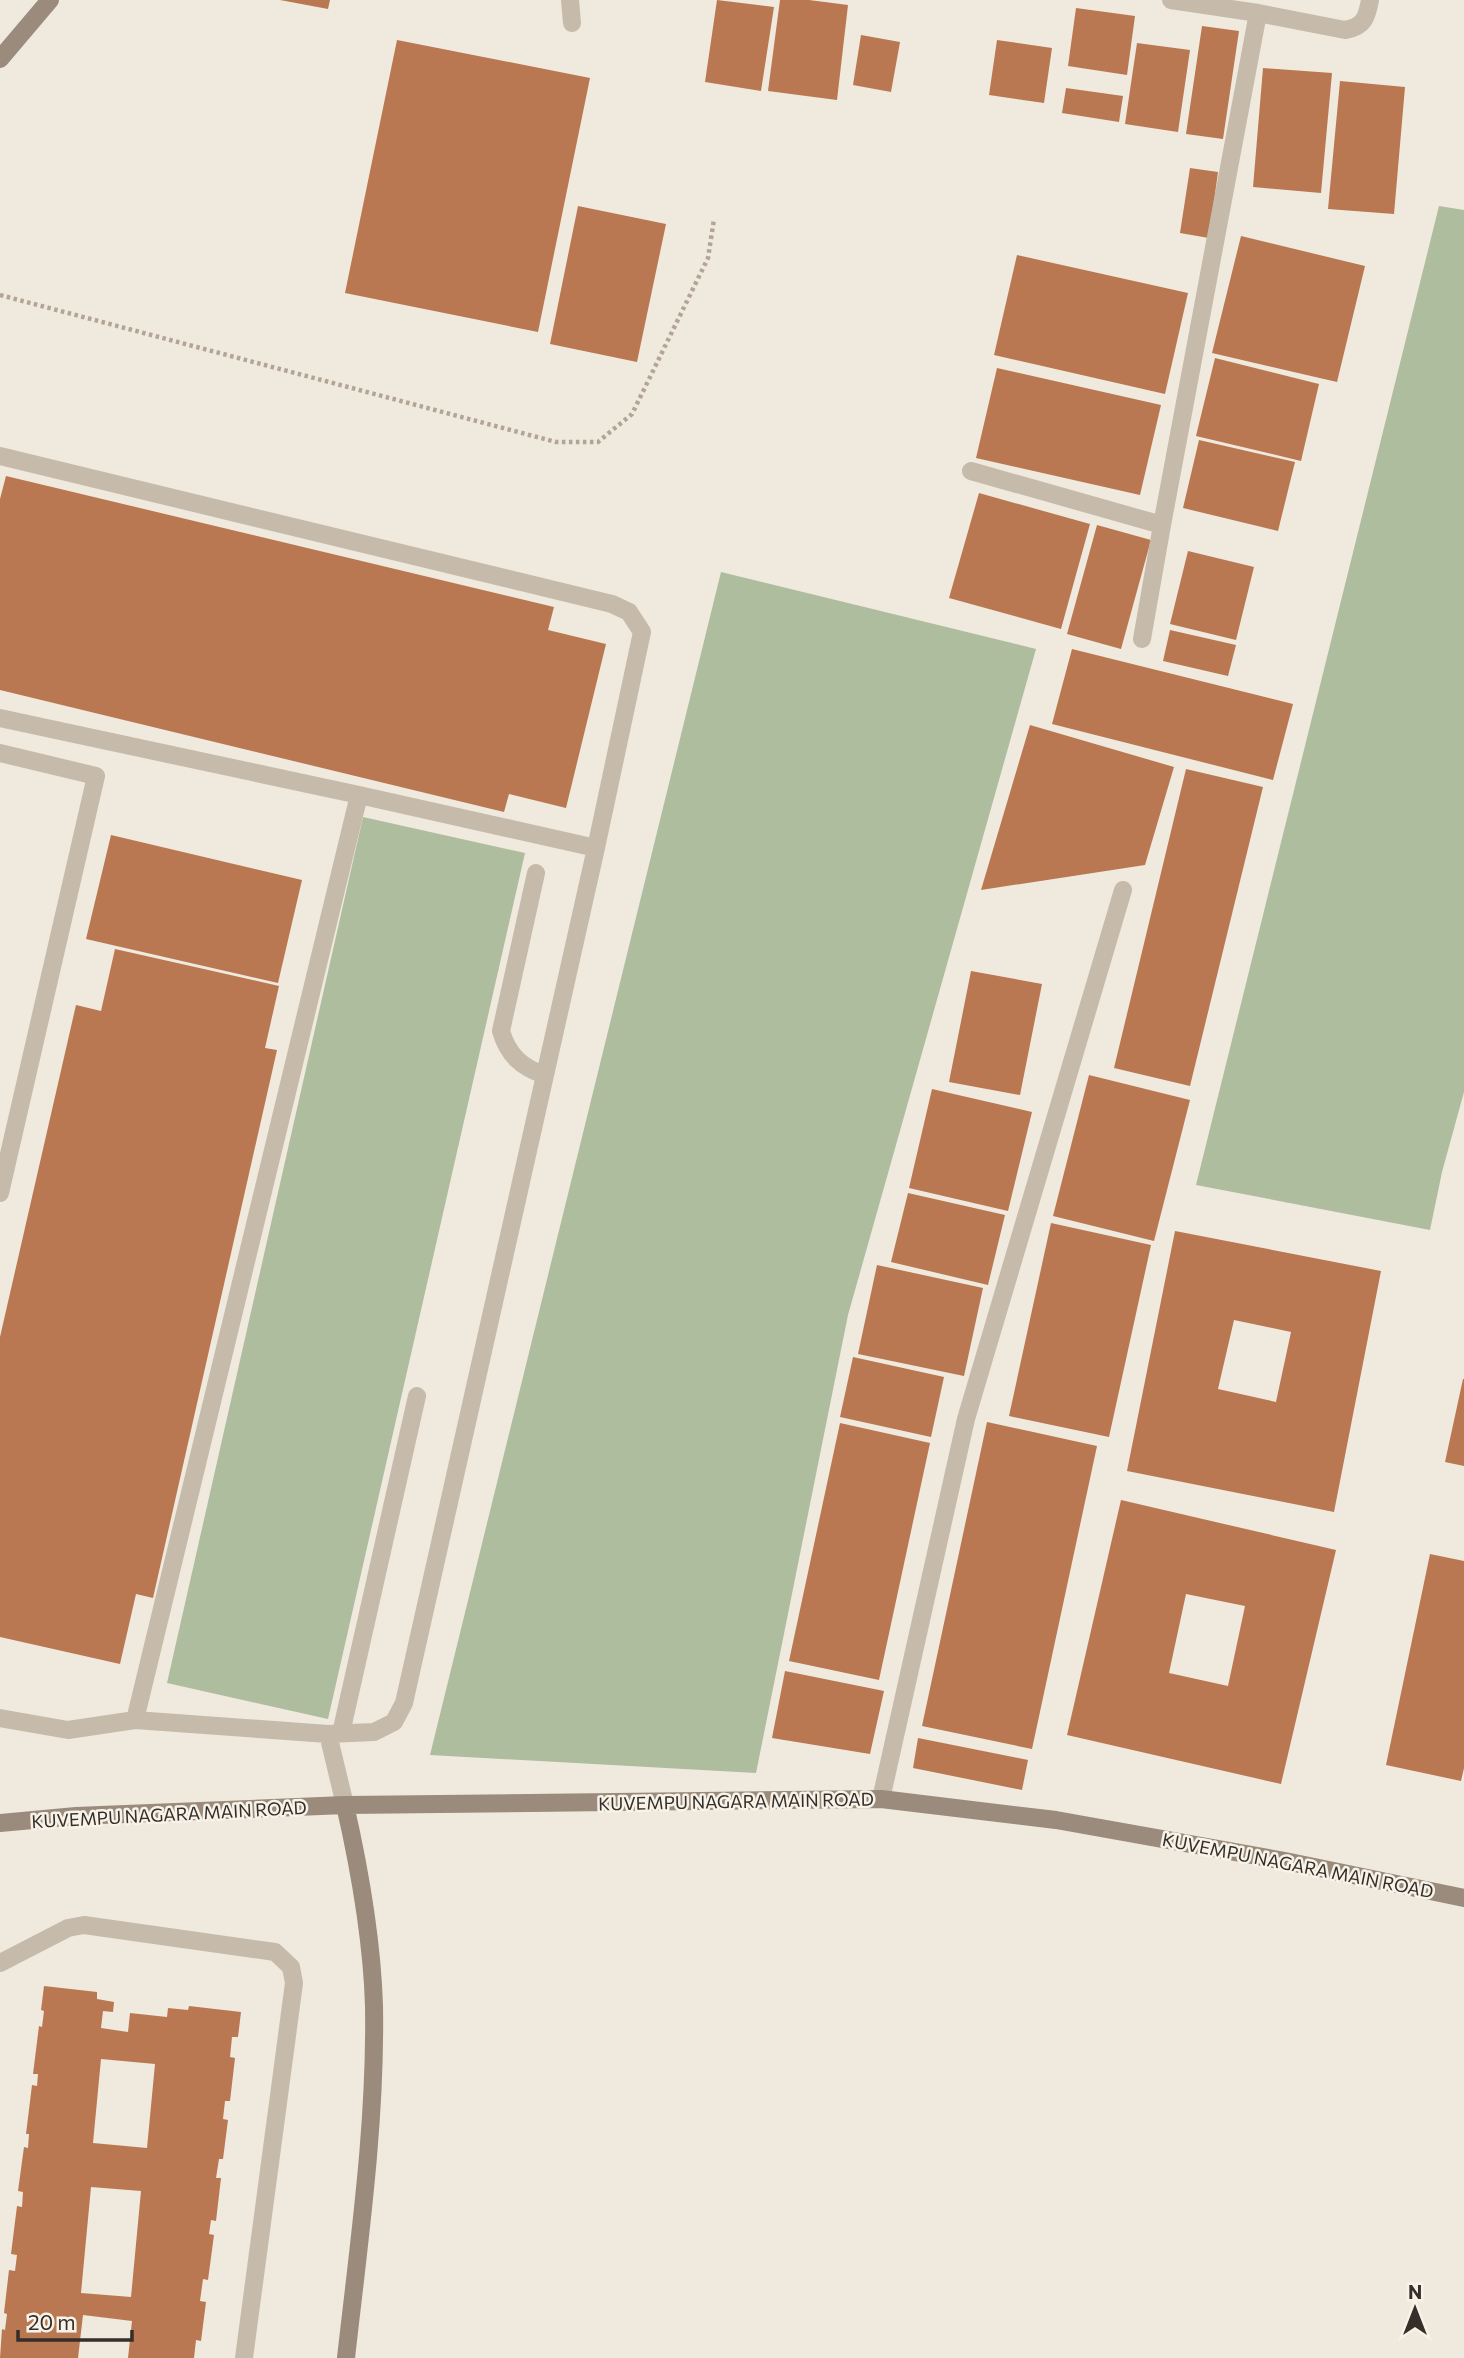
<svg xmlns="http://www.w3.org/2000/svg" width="1464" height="2358" font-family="Commissioner,sans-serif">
  <rect width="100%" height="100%" fill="#f0e9dd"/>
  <!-- green -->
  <path fill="#afbd9f" d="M 1439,206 L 1464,210 L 1464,1092 L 1442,1172 L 1430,1230 L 1196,1185 Z
    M 721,572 L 1036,649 L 848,1315 L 756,1773 L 430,1755 Z
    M 363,817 L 525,853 L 328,1719 L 167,1683 Z"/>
  <!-- building -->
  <path fill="#b97851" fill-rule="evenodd" d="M 280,0 L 330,0 L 328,9 Z
    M 717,0 L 774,7 L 761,91 L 705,82 Z
    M 780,0 L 809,0 L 848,5 L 837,100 L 768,91 Z
    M 1076,8 L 1135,16 L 1127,75 L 1068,66 Z
    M 1202,26 L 1239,31 L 1223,139 L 1186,134 Z
    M 861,35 L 900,42 L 891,92 L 853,85 Z
    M 397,40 L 590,78 L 538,332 L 345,293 Z
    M 997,40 L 1052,48 L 1044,103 L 989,95 Z
    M 1137,43 L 1190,50 L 1178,132 L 1125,124 Z
    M 1263,68 L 1332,73 L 1321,193 L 1253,187 Z
    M 1340,81 L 1405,87 L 1394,214 L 1328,209 Z
    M 1066,88 L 1123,96 L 1119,122 L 1062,113 Z
    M 1190,168 L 1218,172 L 1209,238 L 1180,233 Z
    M 578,206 L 666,224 L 637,362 L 550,344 Z
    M 1241,236 L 1365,266 L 1337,382 L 1212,353 Z
    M 1017,255 L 1188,293 L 1165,394 L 994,355 Z
    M 1215,358 L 1319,384 L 1301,461 L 1196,436 Z
    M 997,368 L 1161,405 L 1140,495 L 976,458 Z
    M 1199,440 L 1295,462 L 1278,531 L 1183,508 Z
    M 6,476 L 554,607 L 548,630 L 606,644 L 566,808 L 509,794 L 504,812 L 0,690 L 0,499 Z
    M 979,493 L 1090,524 L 1061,629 L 949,598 Z
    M 1097,525 L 1151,540 L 1121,649 L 1067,634 Z
    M 1188,551 L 1254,567 L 1236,640 L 1170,624 Z
    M 1170,630 L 1236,645 L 1228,676 L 1163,661 Z
    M 1072,649 L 1293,704 L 1273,780 L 1052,724 Z
    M 1030,725 L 1174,767 L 1145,865 L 981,890 Z
    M 1186,769 L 1263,787 L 1190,1086 L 1114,1068 Z
    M 111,835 L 302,880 L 278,983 L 86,939 Z
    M 115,949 L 279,986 L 265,1048 L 277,1050 L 153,1598 L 136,1594 L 120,1664 L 0,1637 L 0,1337 L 76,1005 L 101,1011 Z
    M 971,971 L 1042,984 L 1020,1095 L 949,1082 Z
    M 1089,1075 L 1190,1100 L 1154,1241 L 1053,1216 Z
    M 932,1089 L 1032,1112 L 1008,1211 L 909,1188 Z
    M 908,1193 L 1005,1215 L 988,1285 L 891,1262 Z
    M 1051,1223 L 1151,1245 L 1109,1437 L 1009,1416 Z
    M 1175,1231 L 1381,1271 L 1334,1512 L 1127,1471 ZM 1234,1320 L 1291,1332 L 1276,1402 L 1218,1389 Z
    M 877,1265 L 983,1288 L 964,1376 L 858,1354 Z
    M 853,1357 L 944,1377 L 931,1437 L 840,1417 Z
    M 1463,1379 L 1464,1379 L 1464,1466 L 1445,1462 Z
    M 987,1422 L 1097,1446 L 1032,1749 L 922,1726 Z
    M 840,1423 L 930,1443 L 879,1680 L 789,1661 Z
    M 1121,1500 L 1336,1550 L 1281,1784 L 1067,1735 ZM 1186,1594 L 1245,1606 L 1228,1686 L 1169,1673 Z
    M 1430,1554 L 1464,1561 L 1464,1768 L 1461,1781 L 1386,1765 Z
    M 785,1671 L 884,1691 L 870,1754 L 772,1738 Z
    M 918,1738 L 1028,1760 L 1022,1790 L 913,1768 Z
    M 44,1986 L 97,1992 L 97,1999 L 114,2002 L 113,2012 L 103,2011 L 101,2028 L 128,2032 L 130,2013 L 167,2017 L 168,2008 L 188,2010 L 189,2006 L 241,2012 L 238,2037 L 232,2037 L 230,2057 L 235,2058 L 230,2101 L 225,2101 L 223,2119 L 228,2120 L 223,2159 L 219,2159 L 216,2178 L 221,2178 L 216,2221 L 211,2220 L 209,2234 L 214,2235 L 208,2280 L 203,2279 L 200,2301 L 206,2302 L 201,2341 L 196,2340 L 194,2358 L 128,2358 L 132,2321 L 83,2315 L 78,2358 L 0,2358 L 2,2329 L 5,2330 L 7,2314 L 4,2313 L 9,2270 L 15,2271 L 17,2255 L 11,2254 L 17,2206 L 22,2207 L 23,2192 L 18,2191 L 24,2147 L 28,2148 L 29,2134 L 26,2134 L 32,2085 L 37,2086 L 38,2074 L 33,2074 L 39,2026 L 42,2027 L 44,2011 L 41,2010 ZM 101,2059 L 155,2064 L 147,2148 L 93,2143 ZM 91,2187 L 141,2191 L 131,2297 L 81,2293 Z"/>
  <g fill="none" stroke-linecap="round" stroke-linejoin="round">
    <!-- path -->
    <path stroke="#b2a595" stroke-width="4.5" stroke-dasharray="3.5 3.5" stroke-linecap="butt" d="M 0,295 L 556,442 L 598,442 L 632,414 L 708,258 L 714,219"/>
    <!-- lane -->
    <path stroke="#c6bbaa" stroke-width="18" d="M 570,0 L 572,23
      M 0,456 L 612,604 L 629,612 L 642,632 L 596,848 L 404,1703 L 394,1722 L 374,1732 L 328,1734 L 135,1720 L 68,1730 L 0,1718
      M 0,718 L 359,795 L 596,848
      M 0,753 L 96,776 L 0,1193
      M 536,873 L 501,1031 C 508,1055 522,1068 545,1075
      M 135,1720 L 359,795
      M 341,1733 L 417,1396
      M 328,1734 L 345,1805"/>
    <!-- street -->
    <path stroke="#c6bbaa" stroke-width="18" d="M 1171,0 L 1258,13 L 1345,30 C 1364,27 1367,17 1370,0
      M 971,471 L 1162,525 L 1142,639
      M 1162,525 L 1258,13
      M 881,1799 L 966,1419 L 1123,890
      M 0,1963 L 68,1928 L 84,1925 L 275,1952 L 291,1967 L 294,1983 L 244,2358"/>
    <!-- secondary -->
    <path stroke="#9a8b7c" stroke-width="18" d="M 0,59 L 50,0
      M 345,1805 C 360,1871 372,1938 374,2006 C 376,2124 359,2242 346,2358
      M 0,1823 L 76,1816 L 345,1805 L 881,1799 L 1056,1820 L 1285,1861 L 1464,1898"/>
  </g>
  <g text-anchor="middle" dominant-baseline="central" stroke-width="5" stroke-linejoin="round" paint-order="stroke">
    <!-- street labels -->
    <g font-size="18" fill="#352e29" stroke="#f8f3e9">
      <text transform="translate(736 1801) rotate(-1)">KUVEMPU NAGARA MAIN ROAD</text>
      <text transform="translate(169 1814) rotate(-3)">KUVEMPU NAGARA MAIN ROAD</text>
      <text transform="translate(1298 1865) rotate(11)">KUVEMPU NAGARA MAIN ROAD</text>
    </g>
  </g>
  <!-- north arrow -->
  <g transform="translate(1415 2309)" stroke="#f8f3e9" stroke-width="5" paint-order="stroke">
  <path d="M0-5L12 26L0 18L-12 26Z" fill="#352e29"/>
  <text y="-10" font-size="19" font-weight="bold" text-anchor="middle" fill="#352e29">N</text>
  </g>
  <!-- scale -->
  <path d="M18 2330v10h114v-10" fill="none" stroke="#352e29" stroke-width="3.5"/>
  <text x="28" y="2330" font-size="21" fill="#352e29" stroke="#f8f3e9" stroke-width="5" paint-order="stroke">20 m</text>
</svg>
